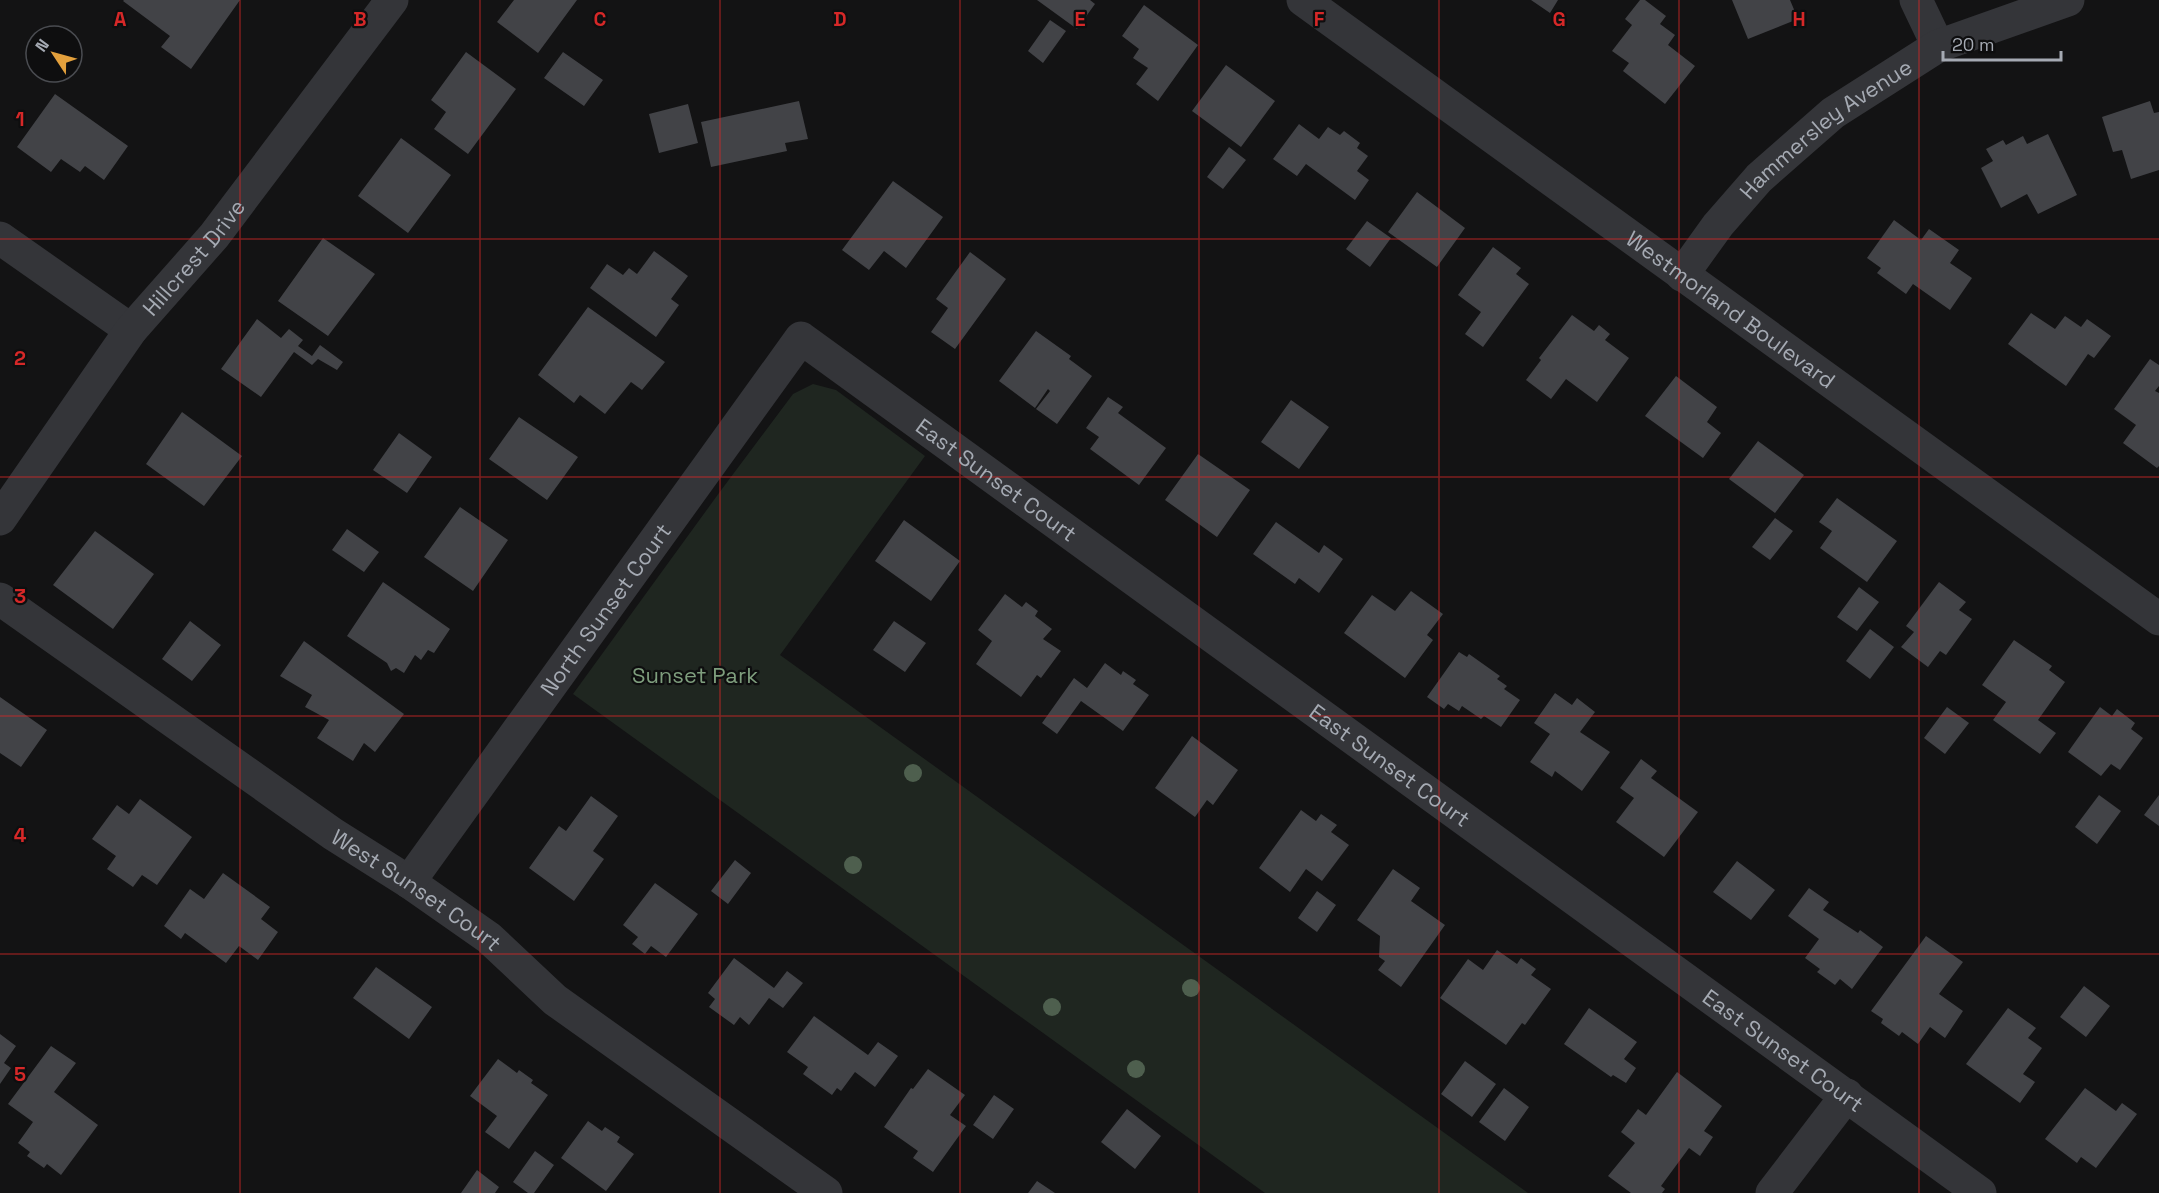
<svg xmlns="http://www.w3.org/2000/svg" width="2159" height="1193" font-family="'Space Grotesk',sans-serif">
  <rect width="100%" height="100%" fill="#131314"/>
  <!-- green -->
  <path fill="#1f2620" d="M 813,384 L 836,390 L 925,456 L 780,655 L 1528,1193 L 1265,1193 L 573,694 L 719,493 L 793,394 Z"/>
  <!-- building -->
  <path fill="#424347" d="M 124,0 L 240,0 L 191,69 L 161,47 L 170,36 L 123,1 Z
    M 514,0 L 577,0 L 538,53 L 497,22 Z
    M 1037,0 L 1090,0 L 1095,4 L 1077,29 Z
    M 1531,0 L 1558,0 L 1550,13 Z
    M 1640,0 L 1645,0 L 1666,16 L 1660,24 L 1675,35 L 1668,45 L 1695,66 L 1665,104 L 1623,71 L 1629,63 L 1612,51 L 1632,25 L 1625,19 Z
    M 1732,0 L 1790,0 L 1798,19 L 1748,39 Z
    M 1144,5 L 1198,45 L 1158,101 L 1136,84 L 1148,68 L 1133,58 L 1139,49 L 1122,36 Z
    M 1050,20 L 1066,31 L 1043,63 L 1028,51 Z
    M 466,52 L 516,89 L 468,154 L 434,129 L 446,112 L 431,100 Z
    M 563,52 L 603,80 L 584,106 L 544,78 Z
    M 1226,65 L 1275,101 L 1241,147 L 1192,111 Z
    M 55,94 L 128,146 L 104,180 L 85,166 L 80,172 L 61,159 L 51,172 L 17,147 Z
    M 799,101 L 808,139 L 785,143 L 787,151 L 711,167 L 701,122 Z
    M 2150,101 L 2154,113 L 2159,112 L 2159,170 L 2131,179 L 2122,150 L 2113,152 L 2102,117 Z
    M 688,104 L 698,143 L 659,153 L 649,114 Z
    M 1299,124 L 1319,139 L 1328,127 L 1340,135 L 1344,131 L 1360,143 L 1357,148 L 1368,156 L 1357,171 L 1369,180 L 1355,200 L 1306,164 L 1297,176 L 1273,159 Z
    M 2048,134 L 2077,195 L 2038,214 L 2027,194 L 2001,208 L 1981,168 L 1993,161 L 1986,149 L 2003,140 L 2006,145 L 2023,136 L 2027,144 Z
    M 401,138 L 451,175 L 408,233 L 358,196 Z
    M 1229,147 L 1246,160 L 1223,189 L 1207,177 Z
    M 893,181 L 943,217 L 906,268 L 884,251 L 869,270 L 842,250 Z
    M 1417,192 L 1465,228 L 1437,267 L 1388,232 Z
    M 1894,220 L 1921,240 L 1929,229 L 1959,250 L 1950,263 L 1972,278 L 1950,310 L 1913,284 L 1906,294 L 1877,273 L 1881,268 L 1867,258 Z
    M 1367,221 L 1391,238 L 1370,267 L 1346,249 Z
    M 323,238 L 375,274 L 328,336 L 278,301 Z
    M 1493,247 L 1521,268 L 1516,274 L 1529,284 L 1483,347 L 1465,334 L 1481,312 L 1458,295 Z
    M 654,251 L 688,276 L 671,299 L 679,305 L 656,337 L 590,288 L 607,264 L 623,275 L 629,268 L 637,274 Z
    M 970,252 L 1006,279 L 955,349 L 931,332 L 948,308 L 936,299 Z
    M 588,307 L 665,362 L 642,390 L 631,382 L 605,414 L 580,395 L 574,403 L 538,375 Z
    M 2031,313 L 2055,329 L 2065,316 L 2081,327 L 2087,319 L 2111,336 L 2094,358 L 2088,354 L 2066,386 L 2008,344 Z
    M 1572,315 L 1594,331 L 1599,325 L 1610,334 L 1605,340 L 1629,358 L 1597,402 L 1566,379 L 1551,399 L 1526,380 L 1541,360 L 1539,358 Z
    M 257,319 L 281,338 L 289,329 L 303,340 L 298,346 L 312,356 L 320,345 L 343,362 L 337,370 L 318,359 L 312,365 L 294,352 L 261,397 L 221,369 Z
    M 1036,331 L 1071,356 L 1069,359 L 1092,376 L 1057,424 L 1036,409 L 1050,391 L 1048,389 L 1035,408 L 999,381 Z
    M 2150,359 L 2159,365 L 2159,386 L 2155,391 L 2159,393 L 2159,466 L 2157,468 L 2123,443 L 2136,425 L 2114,409 Z
    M 1676,376 L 1717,407 L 1707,422 L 1721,433 L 1703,458 L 1645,416 Z
    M 1108,397 L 1123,407 L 1118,413 L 1166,448 L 1139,485 L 1090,449 L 1099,437 L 1086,428 Z
    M 1291,400 L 1329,427 L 1299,469 L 1261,442 Z
    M 182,412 L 242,456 L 204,506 L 146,464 Z
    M 519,417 L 578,457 L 547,500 L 489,459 Z
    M 399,433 L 432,457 L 407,493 L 373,470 Z
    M 1758,441 L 1804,475 L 1775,513 L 1729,479 Z
    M 1198,454 L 1250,490 L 1217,537 L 1165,500 Z
    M 1837,498 L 1897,541 L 1867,582 L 1820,548 L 1832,531 L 1819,522 Z
    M 460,507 L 508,540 L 473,591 L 424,557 Z
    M 1775,518 L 1793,531 L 1770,560 L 1752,547 Z
    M 904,520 L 960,561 L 931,601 L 875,561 Z
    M 1276,522 L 1319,553 L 1324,545 L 1343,559 L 1319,593 L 1299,578 L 1295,584 L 1253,554 Z
    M 347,529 L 379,552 L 364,572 L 332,550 Z
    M 95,531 L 154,574 L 113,629 L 53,585 Z
    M 383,582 L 450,629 L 434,653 L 428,650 L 421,660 L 415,655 L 404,673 L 396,668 L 391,671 L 387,663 L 347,636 Z
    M 1939,582 L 1966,602 L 1959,610 L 1972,619 L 1946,655 L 1940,651 L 1928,667 L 1901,647 L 1914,632 L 1906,626 Z
    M 1859,587 L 1879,602 L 1857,631 L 1837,617 Z
    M 1411,591 L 1443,614 L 1427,635 L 1433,640 L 1405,678 L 1344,633 L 1372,595 L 1395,611 Z
    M 1005,594 L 1022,607 L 1026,602 L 1038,611 L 1035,616 L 1052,629 L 1043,639 L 1061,651 L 1041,678 L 1037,675 L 1021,697 L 976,664 L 992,641 L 978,630 Z
    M 190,621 L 221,645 L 192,681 L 162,659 Z
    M 894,621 L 926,643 L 905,672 L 873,650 Z
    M 1870,629 L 1894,647 L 1870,679 L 1846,661 Z
    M 2014,640 L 2052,666 L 2049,670 L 2065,682 L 2038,720 L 2056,733 L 2040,754 L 1993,720 L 2006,702 L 1982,685 Z
    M 304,641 L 404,714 L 375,752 L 364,743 L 353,761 L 317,738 L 329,720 L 305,707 L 312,695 L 280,676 Z
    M 1459,652 L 1467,657 L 1469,654 L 1500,676 L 1497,679 L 1507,686 L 1504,689 L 1520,700 L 1501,727 L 1484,716 L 1481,719 L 1462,706 L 1459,711 L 1448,704 L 1444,709 L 1427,697 Z
    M 1105,663 L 1121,675 L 1123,671 L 1136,680 L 1133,684 L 1149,695 L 1123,731 L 1081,701 L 1057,734 L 1042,723 L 1074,678 L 1087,688 Z
    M 1555,693 L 1572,705 L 1577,698 L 1595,712 L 1580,732 L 1610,752 L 1582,791 L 1555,771 L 1552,777 L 1530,762 L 1550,734 L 1534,723 Z
    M 0,697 L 47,730 L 21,767 L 0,753 Z
    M 1947,707 L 1969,723 L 1945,754 L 1924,738 Z
    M 2100,707 L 2112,716 L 2117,709 L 2135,723 L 2131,729 L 2143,738 L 2120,770 L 2111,764 L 2101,776 L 2068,752 Z
    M 1192,736 L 1238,770 L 1213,805 L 1207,800 L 1195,817 L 1155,788 Z
    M 1641,759 L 1657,771 L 1651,778 L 1698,812 L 1664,857 L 1616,822 L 1634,798 L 1620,788 Z
    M 2099,795 L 2121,811 L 2097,844 L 2075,827 Z
    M 2159,795 L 2159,826 L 2144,815 Z
    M 591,796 L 618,816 L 593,851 L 604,859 L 574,901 L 529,868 L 559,826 L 566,831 Z
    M 140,799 L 192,837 L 157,885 L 142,875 L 133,887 L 107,869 L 116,856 L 92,839 L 117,805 L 129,814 Z
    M 1301,810 L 1316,821 L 1321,814 L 1337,825 L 1331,832 L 1349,845 L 1322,881 L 1306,869 L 1290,892 L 1259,868 Z
    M 735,860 L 751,873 L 728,904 L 711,891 Z
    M 1737,861 L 1775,890 L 1751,920 L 1713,892 Z
    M 1393,869 L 1420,888 L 1411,901 L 1445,925 L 1401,987 L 1378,970 L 1385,961 L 1379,957 L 1380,936 L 1357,920 Z
    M 223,873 L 270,907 L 261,919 L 278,932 L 258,960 L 239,946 L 226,963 L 185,933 L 181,939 L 164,926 L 190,889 L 204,899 Z
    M 655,883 L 698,914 L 666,957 L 651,946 L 645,954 L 632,944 L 638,937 L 623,925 Z
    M 1809,888 L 1829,902 L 1823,910 L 1858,933 L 1860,930 L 1883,947 L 1852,989 L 1840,979 L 1835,985 L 1817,972 L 1820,969 L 1805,958 L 1819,939 L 1788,916 Z
    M 1317,891 L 1336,905 L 1317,932 L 1298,918 Z
    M 1926,936 L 1963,962 L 1939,994 L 1963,1011 L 1945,1038 L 1930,1027 L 1918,1044 L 1902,1032 L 1899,1036 L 1881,1023 L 1883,1019 L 1871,1011 Z
    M 1497,950 L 1517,964 L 1521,958 L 1536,969 L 1531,975 L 1551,989 L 1525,1025 L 1522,1023 L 1506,1045 L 1440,998 L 1468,959 L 1483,970 Z
    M 734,958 L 774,988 L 787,971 L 803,983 L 783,1008 L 769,998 L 749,1025 L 740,1017 L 734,1025 L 709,1007 L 715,999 L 708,993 Z
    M 376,967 L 432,1007 L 409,1039 L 353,998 Z
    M 2084,986 L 2110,1006 L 2086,1037 L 2060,1017 Z
    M 1589,1008 L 1637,1042 L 1624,1059 L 1636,1068 L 1626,1083 L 1613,1075 L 1611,1077 L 1564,1044 Z
    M 2008,1008 L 2036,1028 L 2028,1038 L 2042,1048 L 2023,1074 L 2035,1082 L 2020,1103 L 1966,1064 Z
    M 814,1016 L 868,1055 L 878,1042 L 898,1056 L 875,1087 L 855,1072 L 841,1091 L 837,1088 L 832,1095 L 803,1074 L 808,1067 L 787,1052 Z
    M 0,1034 L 16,1046 L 4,1063 L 11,1068 L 0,1084 Z
    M 51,1046 L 76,1063 L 54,1092 L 98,1125 L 61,1175 L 47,1164 L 44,1168 L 27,1156 L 30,1152 L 18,1143 L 33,1122 L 8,1104 Z
    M 498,1059 L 517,1073 L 519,1070 L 533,1080 L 531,1083 L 548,1095 L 509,1149 L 485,1132 L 497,1116 L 470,1096 Z
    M 1465,1061 L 1496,1084 L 1472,1117 L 1441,1094 Z
    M 928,1069 L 965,1095 L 950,1115 L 966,1126 L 933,1172 L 913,1158 L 918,1151 L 884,1127 L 911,1088 L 913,1089 Z
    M 1677,1072 L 1722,1106 L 1704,1131 L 1713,1137 L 1700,1156 L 1689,1148 L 1661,1186 L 1665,1189 L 1662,1193 L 1631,1193 L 1608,1176 L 1635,1143 L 1621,1132 L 1638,1109 L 1646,1115 Z
    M 1504,1088 L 1529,1107 L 1505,1141 L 1479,1122 Z
    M 2085,1088 L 2116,1111 L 2122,1103 L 2137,1114 L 2096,1168 L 2081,1157 L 2077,1163 L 2045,1139 Z
    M 994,1095 L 1014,1109 L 993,1139 L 973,1125 Z
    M 1127,1109 L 1161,1136 L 1135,1169 L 1101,1142 Z
    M 588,1121 L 602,1131 L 605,1127 L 620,1137 L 617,1142 L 634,1154 L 606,1191 L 561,1158 Z
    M 535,1151 L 554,1165 L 534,1193 L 528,1193 L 513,1182 Z
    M 477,1170 L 499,1187 L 495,1193 L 461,1193 Z
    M 1037,1181 L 1055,1193 L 1028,1193 Z"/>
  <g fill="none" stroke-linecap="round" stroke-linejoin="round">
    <!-- minor -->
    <g stroke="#343539" stroke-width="33">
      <path id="s1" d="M 1303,0 L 2159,619"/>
      <path d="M 1916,0 L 1938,46"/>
      <path d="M 0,238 L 131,330"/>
      <path id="s2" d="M 1682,275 L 1718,225 L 1759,178 L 1833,113 L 1938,46 L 2068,0"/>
      <path id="s3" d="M 0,519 L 131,330 L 214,236 L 392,0"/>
      <path id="s4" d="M 0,599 L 333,834 L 409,882 L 489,938 L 555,1000 L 826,1193"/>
      <path id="s5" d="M 409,882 L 801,338 L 1980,1193"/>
      <path d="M 1772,1193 L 1847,1095"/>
    </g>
  </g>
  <!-- trees -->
  <g fill="#4e5f4e">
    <circle cx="913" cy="773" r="9"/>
    <circle cx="853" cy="865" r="9"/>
    <circle cx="1191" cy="988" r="9"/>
    <circle cx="1052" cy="1007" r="9"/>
    <circle cx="1136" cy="1069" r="9"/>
  </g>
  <!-- grid -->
  <path fill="none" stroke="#d62828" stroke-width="1.5" stroke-opacity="0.55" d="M 240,0 L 240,1193M 480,0 L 480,1193M 720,0 L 720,1193M 960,0 L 960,1193M 1199,0 L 1199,1193M 1439,0 L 1439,1193M 1679,0 L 1679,1193M 1919,0 L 1919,1193M 0,239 L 2159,239M 0,477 L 2159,477M 0,716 L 2159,716M 0,954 L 2159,954"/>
  <g text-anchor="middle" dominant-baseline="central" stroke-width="4.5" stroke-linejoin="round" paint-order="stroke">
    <!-- street labels -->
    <g font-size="22" fill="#a5aab3" stroke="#0e0e0f">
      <text stroke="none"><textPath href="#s2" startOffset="207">Hammersley Avenue</textPath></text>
      <text stroke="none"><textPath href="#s3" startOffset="326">Hillcrest Drive</textPath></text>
      <text stroke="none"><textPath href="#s1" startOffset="528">Westmorland Boulevard</textPath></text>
      <text stroke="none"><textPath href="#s5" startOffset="912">East Sunset Court</textPath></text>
      <text stroke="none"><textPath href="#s5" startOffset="336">North Sunset Court</textPath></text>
      <text stroke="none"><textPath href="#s5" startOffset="1398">East Sunset Court</textPath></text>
      <text stroke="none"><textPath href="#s4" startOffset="508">West Sunset Court</textPath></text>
      <text stroke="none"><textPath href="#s5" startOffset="1884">East Sunset Court</textPath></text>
    </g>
    <!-- park labels -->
    <g font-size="22" fill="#7e9d7d" stroke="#0e0e0f">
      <text x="695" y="675">Sunset Park</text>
    </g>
  </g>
  <g font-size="20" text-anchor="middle" font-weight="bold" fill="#d62828" stroke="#0e0e0f" stroke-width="4.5" stroke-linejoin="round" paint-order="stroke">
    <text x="120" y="26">A</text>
    <text x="360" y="26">B</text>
    <text x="600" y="26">C</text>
    <text x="840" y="26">D</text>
    <text x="1080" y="26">E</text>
    <text x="1319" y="26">F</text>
    <text x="1559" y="26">G</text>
    <text x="1799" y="26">H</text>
    <text x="20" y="126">1</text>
    <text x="20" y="365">2</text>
    <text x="20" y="603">3</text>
    <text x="20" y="842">4</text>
    <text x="20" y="1081">5</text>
  </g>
  <!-- north arrow -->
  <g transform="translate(54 54) rotate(306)"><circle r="28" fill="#0e0e0f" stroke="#4a4c51" stroke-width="1.5"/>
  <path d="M0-4.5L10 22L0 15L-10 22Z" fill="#e3a03c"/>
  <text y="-9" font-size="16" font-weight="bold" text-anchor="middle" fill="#a5aab3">N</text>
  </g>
  <!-- scale -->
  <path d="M1943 51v9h118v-9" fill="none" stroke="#a5aab3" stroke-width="3"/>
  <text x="1952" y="51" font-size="18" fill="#a5aab3" stroke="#0e0e0f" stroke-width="4.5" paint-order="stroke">20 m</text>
</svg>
